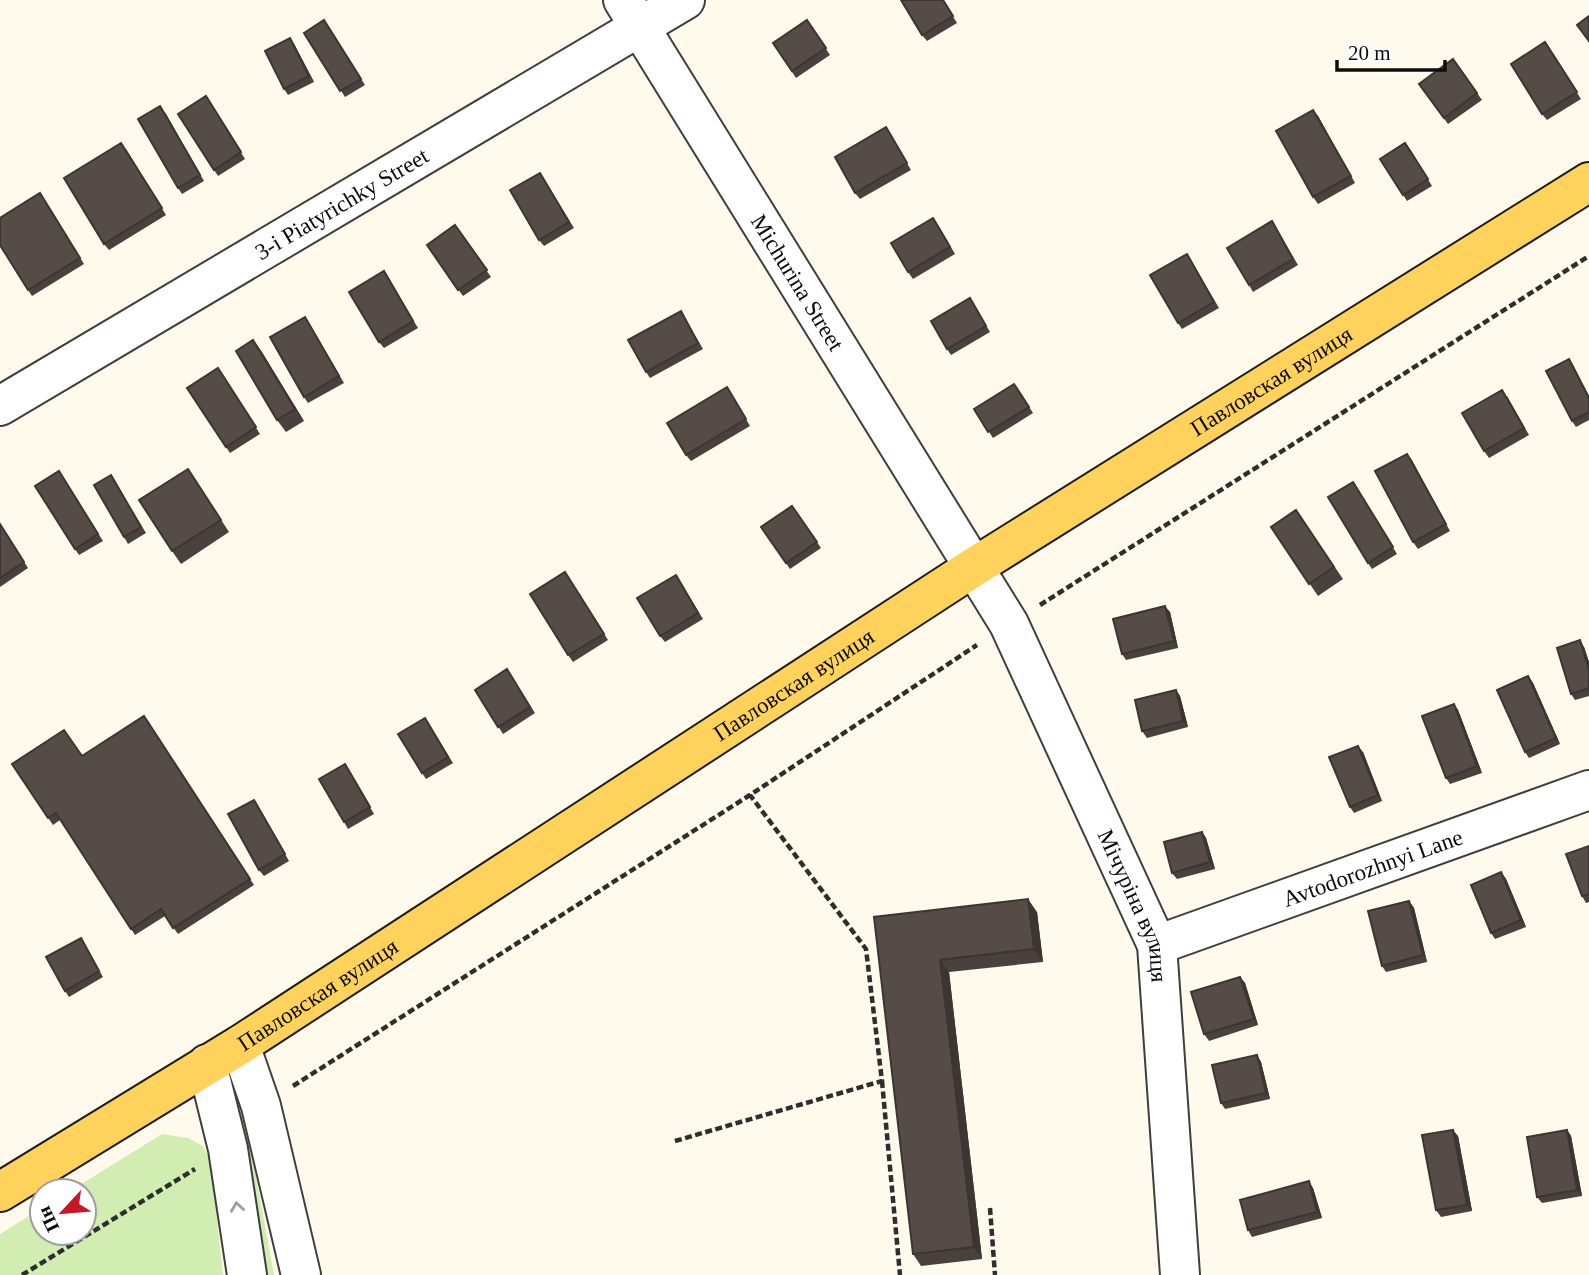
<svg xmlns="http://www.w3.org/2000/svg" width="1589" height="1275" font-family="'Times New Roman',serif">
  <rect width="100%" height="100%" fill="#fffaeb"/>
  <!-- green -->
  <path fill="#d2edb1" d="M 242,1112 L 245,1115 L 274,1275 L 262,1275 L 237,1116 Z
    M 162,1134 L 188,1138 L 203,1146 L 211,1162 L 223,1275 L 0,1275 L 0,1234 L 42,1208 L 42,1233 L 84,1233 L 84,1191 L 70,1191 Z"/>
  <g fill="none" stroke-linecap="round" stroke-linejoin="round">
    <defs>
      <g id="minor">
        <path id="s1" d="M 623,0 L 1009,624 L 1157,945 L 1180,1275"/>
        <path id="s2" d="M 0,406 L 685,0"/>
        <path id="s3" d="M 1157,945 L 1589,790"/>
        <path d="M 240,1045 L 261,1106 L 301,1275"/>
        <path d="M 207,1064 L 228,1149 L 247,1275"/>
      </g>
      <g id="major">
        <path id="s4" d="M 0,1192 L 240,1045 L 974,567 L 1589,182"/>
      </g>
    </defs>
    <!-- minor casing -->
    <use href="#minor" stroke="#3f3f3f" stroke-width="42"/>
    <!-- major casing -->
    <use href="#major" stroke="#1d1d1d" stroke-width="42"/>
    <!-- path -->
    <path stroke="#2e2e2e" stroke-width="4.5" stroke-dasharray="7 3.5" stroke-linecap="butt" d="M 1040,605 L 1589,256
      M 882,1081 L 900,1275
      M 293,1086 L 750,795 L 977,645
      M 675,1141 L 882,1081 L 866,949 L 750,795
      M 990,1208 L 995,1275
      M 22,1275 L 195,1169"/>
    <!-- minor -->
    <use href="#minor" stroke="#fff" stroke-width="38"/>
    <!-- major -->
    <use href="#major" stroke="#ffd35b" stroke-width="38"/>
  </g>
  <!-- wall -->
  <path fill="#49413d" d="M 943,0 L 957,23 L 927,41 L 922,35 Z
    M 324,20 L 365,85 L 345,97 L 304,33 Z
    M 807,20 L 830,55 L 796,78 L 773,43 Z
    M 1545,42 L 1581,99 L 1547,120 L 1542,114 Z
    M 294,44 L 314,82 L 288,95 L 284,89 Z
    M 1453,59 L 1482,100 L 1448,124 L 1419,84 Z
    M 206,96 L 245,159 L 218,176 L 178,114 Z
    M 165,112 L 204,181 L 182,194 L 178,188 Z
    M 1318,116 L 1355,183 L 1318,204 L 1313,197 Z
    M 886,127 L 911,170 L 860,199 L 855,193 Z
    M 126,149 L 166,215 L 109,250 L 104,244 Z
    M 1410,149 L 1432,186 L 1407,201 L 1380,159 Z
    M 540,173 L 574,228 L 544,246 L 539,240 Z
    M 44,199 L 84,264 L 32,296 L 28,290 Z
    M 455,225 L 491,277 L 463,296 L 427,245 Z
    M 938,225 L 955,254 L 913,279 L 908,272 Z
    M 1276,228 L 1298,265 L 1253,292 L 1249,285 Z
    M 1187,254 L 1219,308 L 1182,329 L 1178,323 Z
    M 388,278 L 418,328 L 384,348 L 379,342 Z
    M 970,298 L 990,332 L 951,355 L 947,349 Z
    M 305,317 L 344,383 L 308,403 L 304,397 Z
    M 685,318 L 703,349 L 650,378 L 646,372 Z
    M 253,340 L 304,421 L 286,432 L 277,420 Z
    M 1573,365 L 1589,396 L 1589,420 L 1576,427 L 1572,421 Z
    M 218,368 L 260,434 L 230,453 L 187,388 Z
    M 1014,384 L 1033,413 L 993,438 L 974,409 Z
    M 727,387 L 750,426 L 691,461 L 686,455 Z
    M 1507,396 L 1529,435 L 1489,458 L 1484,451 Z
    M 1407,454 L 1450,531 L 1418,549 L 1413,542 Z
    M 59,471 L 103,541 L 79,555 L 75,549 Z
    M 111,475 L 146,533 L 128,544 L 124,537 Z
    M 196,481 L 229,532 L 181,564 L 172,551 Z
    M 1353,482 L 1397,554 L 1372,569 L 1368,563 Z
    M 792,506 L 821,548 L 790,569 L 761,527 Z
    M 1296,510 L 1343,579 L 1318,596 L 1271,527 Z
    M 0,524 L 28,568 L 0,587 Z
    M 565,572 L 608,640 L 573,662 L 568,655 Z
    M 676,575 L 703,619 L 665,642 L 660,636 Z
    M 1170,612 L 1178,648 L 1126,660 L 1122,654 Z
    M 1584,647 L 1589,662 L 1589,696 L 1575,700 L 1571,694 Z
    M 507,669 L 535,713 L 503,734 L 475,690 Z
    M 1528,676 L 1533,683 L 1560,744 L 1529,758 L 1525,752 Z
    M 1176,690 L 1180,696 L 1188,727 L 1147,738 L 1142,731 Z
    M 1454,704 L 1458,710 L 1482,773 L 1450,784 L 1446,778 Z
    M 144,716 L 254,885 L 178,934 L 165,916 L 135,935 L 60,820 L 53,825 L 12,764 L 82,756 Z
    M 425,718 L 453,763 L 426,779 L 422,773 Z
    M 1363,752 L 1382,801 L 1354,813 L 1350,807 Z
    M 345,764 L 374,814 L 348,829 L 344,822 Z
    M 254,800 L 289,861 L 264,876 L 259,870 Z
    M 1202,832 L 1206,838 L 1215,869 L 1177,879 L 1172,873 Z
    M 1589,846 L 1589,902 L 1586,903 L 1582,896 Z
    M 1501,872 L 1506,879 L 1526,927 L 1495,939 L 1491,933 Z
    M 1409,901 L 1414,908 L 1427,962 L 1386,972 L 1382,966 Z
    M 1037,912 L 1043,962 L 949,972 L 982,1259 L 921,1266 L 913,1254 L 874,917 Z
    M 81,938 L 103,977 L 69,997 L 65,991 Z
    M 1240,977 L 1245,983 L 1258,1025 L 1209,1041 L 1204,1034 Z
    M 1257,1055 L 1261,1062 L 1270,1099 L 1225,1109 L 1221,1103 Z
    M 1567,1130 L 1571,1136 L 1582,1196 L 1542,1203 L 1537,1197 Z
    M 1458,1136 L 1472,1211 L 1441,1217 L 1436,1210 Z
    M 1313,1188 L 1322,1218 L 1252,1237 L 1248,1230 Z"/>
  <!-- shaded-wall -->
  <path fill="#3c3532" d="M 290,38 L 294,44 L 314,82 L 309,76 Z
    M 1313,110 L 1318,116 L 1355,183 L 1351,176 Z
    M 253,340 L 262,352 L 304,421 L 295,409 Z
    M 1407,454 L 1412,460 L 1450,531 L 1446,524 Z
    M 1165,606 L 1170,612 L 1178,648 L 1174,641 Z
    M 1580,640 L 1584,647 L 1589,662 L 1589,670 Z
    M 1528,676 L 1533,683 L 1560,744 L 1556,738 Z
    M 1176,690 L 1180,696 L 1188,727 L 1183,721 Z
    M 1454,704 L 1458,710 L 1482,773 L 1477,766 Z
    M 1358,746 L 1363,752 L 1382,801 L 1378,795 Z
    M 1202,832 L 1206,838 L 1215,869 L 1210,862 Z
    M 1501,872 L 1506,879 L 1526,927 L 1521,920 Z
    M 1028,899 L 1037,912 L 1043,962 L 1034,949 Z
    M 1409,901 L 1414,908 L 1427,962 L 1423,955 Z
    M 940,960 L 949,972 L 982,1259 L 974,1247 Z
    M 1240,977 L 1245,983 L 1258,1025 L 1254,1019 Z
    M 1257,1055 L 1261,1062 L 1270,1099 L 1266,1093 Z
    M 1453,1130 L 1458,1136 L 1472,1211 L 1467,1205 Z
    M 1567,1130 L 1571,1136 L 1582,1196 L 1577,1190 Z
    M 1309,1181 L 1313,1188 L 1322,1218 L 1317,1212 Z"/>
  <!-- building -->
  <path fill="#554c47" stroke="#3c3532" stroke-width="2" d="M 901,0 L 943,0 L 953,16 L 922,35 Z
    M 1589,16 L 1589,41 L 1577,25 Z
    M 324,20 L 361,79 L 340,91 L 304,33 Z
    M 807,20 L 826,48 L 792,71 L 773,43 Z
    M 290,38 L 309,76 L 284,89 L 265,51 Z
    M 1545,42 L 1577,92 L 1542,114 L 1511,64 Z
    M 1453,59 L 1477,93 L 1444,118 L 1419,84 Z
    M 206,96 L 241,152 L 214,170 L 178,114 Z
    M 160,106 L 200,175 L 178,188 L 138,119 Z
    M 1313,110 L 1351,176 L 1313,197 L 1276,131 Z
    M 886,127 L 907,163 L 855,193 L 835,157 Z
    M 121,143 L 162,208 L 104,244 L 64,178 Z
    M 1405,143 L 1428,179 L 1403,195 L 1380,159 Z
    M 540,173 L 569,222 L 539,240 L 510,190 Z
    M 40,193 L 80,258 L 28,290 L 0,245 L 0,218 Z
    M 933,218 L 950,247 L 908,272 L 891,243 Z
    M 1272,221 L 1293,259 L 1249,285 L 1227,248 Z
    M 455,225 L 487,270 L 458,290 L 427,245 Z
    M 1187,254 L 1214,302 L 1178,323 L 1150,275 Z
    M 384,271 L 413,321 L 379,342 L 349,292 Z
    M 970,298 L 986,326 L 947,349 L 931,321 Z
    M 681,311 L 698,343 L 646,372 L 628,340 Z
    M 305,317 L 339,376 L 304,397 L 270,337 Z
    M 253,340 L 295,409 L 277,420 L 236,351 Z
    M 1569,359 L 1589,398 L 1589,412 L 1572,421 L 1546,371 Z
    M 218,368 L 256,427 L 226,447 L 187,388 Z
    M 1014,384 L 1029,407 L 988,432 L 974,409 Z
    M 727,387 L 746,419 L 686,455 L 667,423 Z
    M 1502,390 L 1524,428 L 1484,451 L 1462,413 Z
    M 1407,454 L 1446,524 L 1413,542 L 1375,471 Z
    M 188,469 L 221,520 L 172,551 L 139,500 Z
    M 59,471 L 98,534 L 75,549 L 35,486 Z
    M 111,475 L 141,527 L 124,537 L 94,485 Z
    M 1353,482 L 1393,547 L 1368,563 L 1328,497 Z
    M 792,506 L 817,542 L 786,563 L 761,527 Z
    M 1296,510 L 1334,567 L 1309,584 L 1271,527 Z
    M 0,524 L 24,562 L 0,578 Z
    M 565,572 L 604,634 L 568,655 L 530,594 Z
    M 676,575 L 698,613 L 660,636 L 637,598 Z
    M 1165,606 L 1174,641 L 1122,654 L 1113,619 Z
    M 1580,640 L 1589,670 L 1589,688 L 1571,694 L 1557,648 Z
    M 507,669 L 530,707 L 498,727 L 475,690 Z
    M 1528,676 L 1556,738 L 1525,752 L 1497,690 Z
    M 1176,690 L 1183,721 L 1142,731 L 1135,700 Z
    M 1454,704 L 1477,766 L 1446,778 L 1422,716 Z
    M 144,716 L 250,879 L 173,928 L 161,909 L 131,929 L 56,813 L 48,818 L 12,764 L 64,730 L 82,756 Z
    M 425,718 L 448,757 L 422,773 L 398,734 Z
    M 1358,746 L 1378,795 L 1350,807 L 1329,757 Z
    M 345,764 L 370,807 L 344,822 L 319,779 Z
    M 254,800 L 285,854 L 259,870 L 228,814 Z
    M 1202,832 L 1210,862 L 1172,873 L 1164,842 Z
    M 1589,846 L 1589,894 L 1582,896 L 1566,854 Z
    M 1501,872 L 1521,920 L 1491,933 L 1471,885 Z
    M 1028,899 L 1034,949 L 940,960 L 974,1247 L 913,1254 L 874,917 Z
    M 1409,901 L 1423,955 L 1382,966 L 1368,911 Z
    M 81,938 L 99,971 L 65,991 L 46,957 Z
    M 1240,977 L 1254,1019 L 1204,1034 L 1191,992 Z
    M 1257,1055 L 1266,1093 L 1221,1103 L 1212,1065 Z
    M 1453,1130 L 1467,1205 L 1436,1210 L 1422,1135 Z
    M 1567,1130 L 1577,1190 L 1537,1197 L 1527,1137 Z
    M 1309,1181 L 1317,1212 L 1248,1230 L 1240,1200 Z"/>
  <!-- one-way arrows -->
  <defs><path id="oneway-chevron" d="M-2-3.5L2.5 0L-2 3.5" fill="none" stroke-width="1.6" stroke-linecap="round" stroke-linejoin="round" transform="scale(1.75)"/></defs>
  <use stroke="#9e9e9e" href="#oneway-chevron" transform="translate(237 1207) rotate(-98)"/>
  <g text-anchor="middle" dominant-baseline="central" stroke-width="7" stroke-linejoin="round" paint-order="stroke">
    <!-- street labels -->
    <g font-size="23" fill="#0c0c0c" stroke="#fff">
      <text stroke="none"><textPath href="#s2" startOffset="397">3-i Piatyrichky Street</textPath></text>
      <text stroke="none"><textPath href="#s1" startOffset="332">Michurina Street</textPath></text>
      <text stroke="none"><textPath href="#s4" startOffset="1508">Павловская вулиця</textPath></text>
      <text stroke="none"><textPath href="#s4" startOffset="942">Павловская вулиця</textPath></text>
      <text stroke="none"><textPath href="#s3" startOffset="229">Avtodorozhnyi Lane</textPath></text>
      <text stroke="none"><textPath href="#s1" startOffset="1043">Мічуріна вулиця</textPath></text>
      <text stroke="none"><textPath href="#s4" startOffset="374">Павловская вулиця</textPath></text>
    </g>
  </g>
  <!-- north arrow -->
  <g transform="translate(63 1212) rotate(244)"><circle r="33" fill="#ffffff" stroke="#9e9e9e" stroke-width="2"/>
  <path d="M0-5L12 26L0 18L-12 26Z" fill="#c81825"/>
  <text y="-10" font-size="19" font-weight="bold" text-anchor="middle" fill="#0c0c0c">Пн</text>
  </g>
  <!-- scale -->
  <path d="M1337 60v10h108v-10" fill="none" stroke="#0c0c0c" stroke-width="3.5"/>
  <text x="1348" y="60" font-size="21" fill="#0c0c0c" stroke="#ffffff" stroke-width="5" paint-order="stroke">20 m</text>
</svg>
